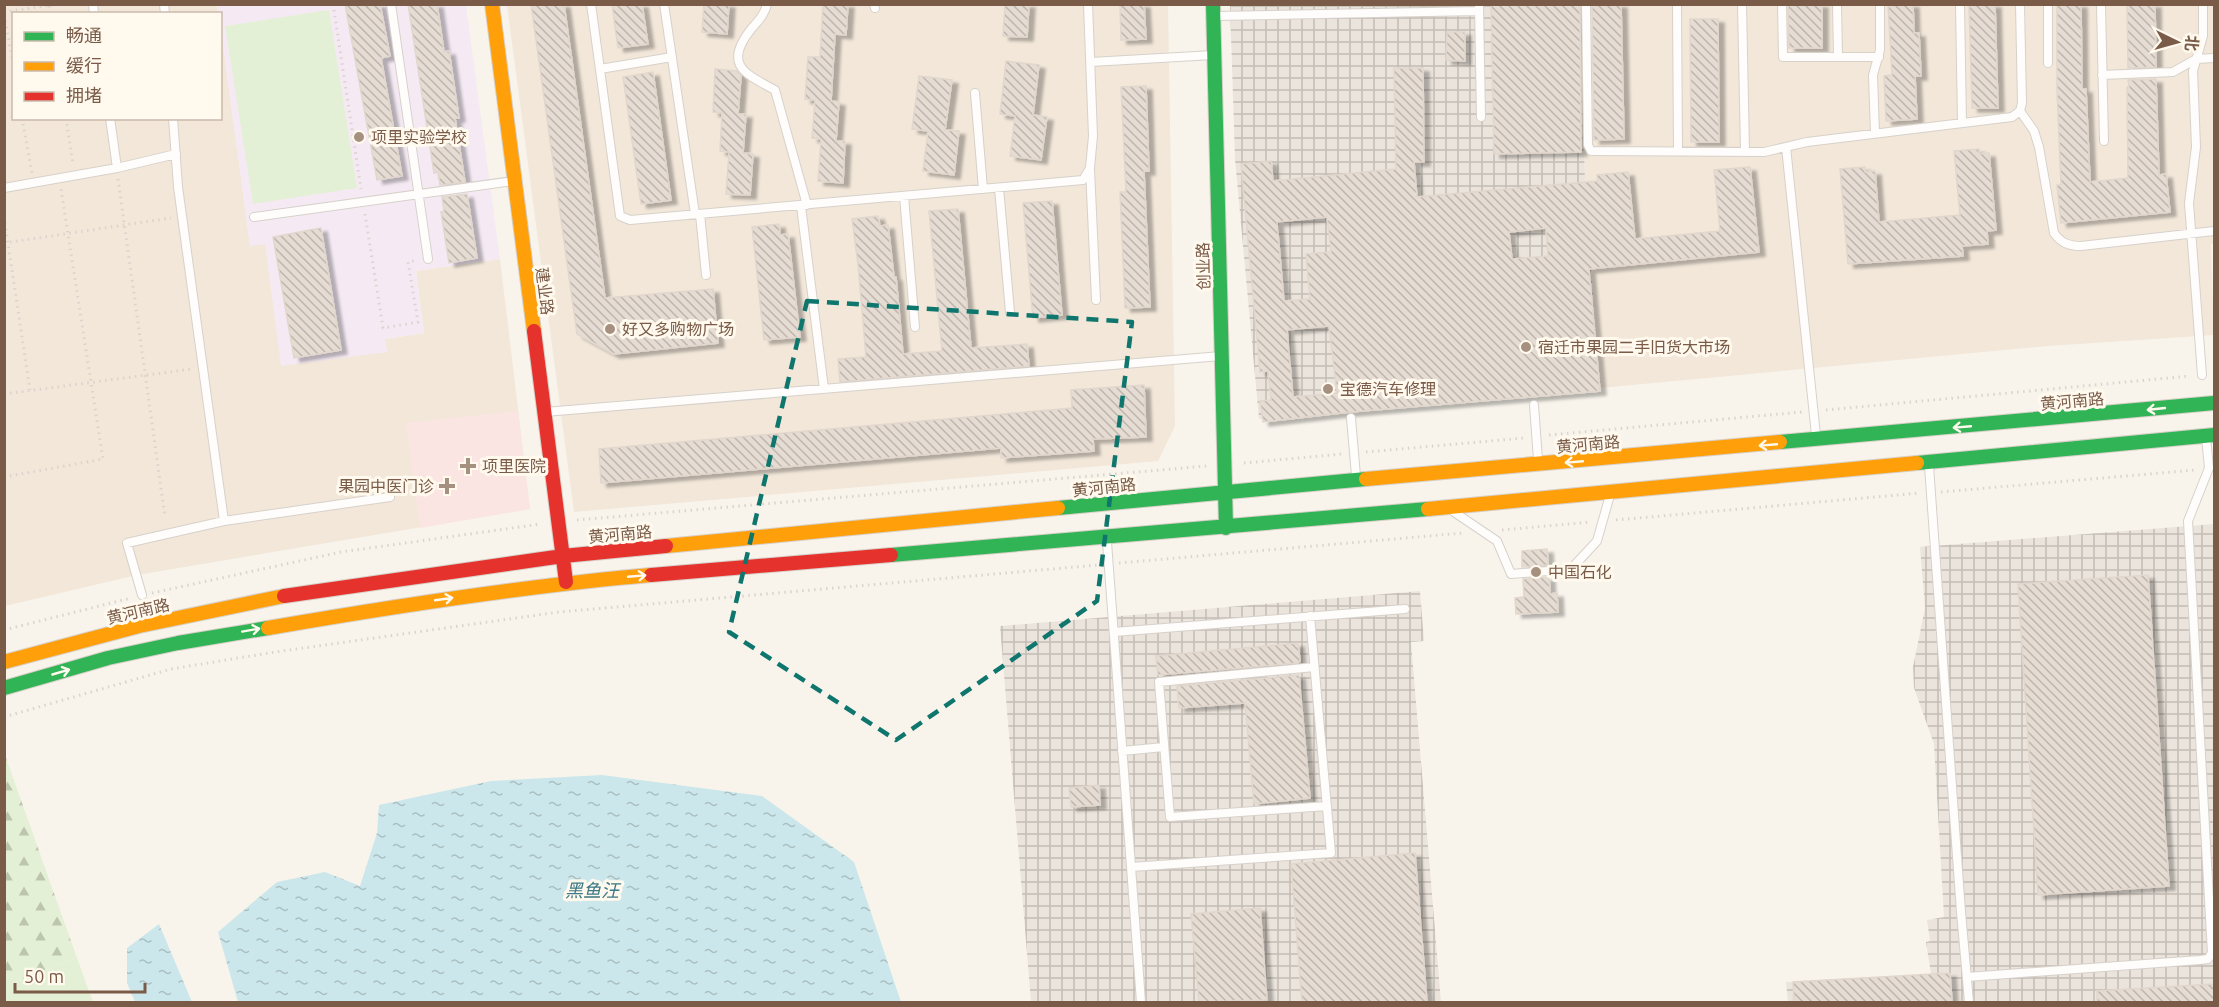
<svg xmlns="http://www.w3.org/2000/svg" width="2219" height="1007" font-family="Ubuntu,'Noto Sans SC',sans-serif">
  <defs>
    <pattern id="industrial-grid" width="8" height="8" patternUnits="userSpaceOnUse" patternTransform="scale(1.5)"><rect width="8" height="8" fill="#ebe4dc"/><path d="M0 4h8M4 0v8" fill="none" stroke="#c3bcb4"/></pattern>
    <pattern id="forest-firs" width="22" height="20" patternUnits="userSpaceOnUse" patternTransform="scale(1.5)"><rect width="22" height="20" fill="#e4f0d5"/><path d="M5 1l3.5 6h-7zM16 11l3.5 6h-7z" fill="#bec5af"/></pattern>
    <pattern id="water-ripples" width="26" height="14" patternUnits="userSpaceOnUse" patternTransform="scale(1.5)"><rect width="26" height="14" fill="#cbe7eb"/><path d="M2 4q2-2 4 0t4 0M15 11q2-2 4 0t4 0" fill="none" stroke="#aabec0"/></pattern>
    <pattern id="building-back-hatch" width="6" height="6" patternUnits="userSpaceOnUse" patternTransform="scale(1.5)"><rect width="6" height="6" fill="#e5dcd3"/><path d="M-1 5l2 2M0 0l6 6M5-1l2 2" fill="none" stroke="#bfb5ad"/></pattern>
    <filter id="shadow"><feDropShadow dx="6" dy="4" stdDeviation="1.5" flood-color="#0004"/></filter>
  </defs>
  <rect width="100%" height="100%" fill="#f8f4ec"/>
  <!-- residential -->
  <path fill="#f2e7d9" d="M 4,5 L 217,5 L 218,13 L 14,14 L 14,118 L 220,118 L 221,30 L 250,245 L 265,244 L 387,352 L 385,339 L 424,333 L 416,271 L 500,259 L 530,509 L 137,575 L 5,606 Z
    M 507,5 L 1168,5 L 1175,426 L 1158,461 L 574,512 Z
    M 1579,5 L 2214,5 L 2214,243 L 2211,244 L 2214,335 L 2048,346 L 1600,388 L 1585,179 Z"/>
  <!-- industrial -->
  <path fill="url(#industrial-grid)" d="M 1230,5 L 1579,5 L 1585,179 L 1600,388 L 1259,419 L 1235,159 Z
    M 2214,524 L 2214,1002 L 1788,1002 L 1786,982 L 1931,974 L 1926,942 L 1930,941 L 1927,920 L 1944,917 L 1934,744 L 1914,688 L 1913,667 L 1925,608 L 1920,547 Z
    M 1420,591 L 1424,641 L 1411,642 L 1441,1002 L 1031,1002 L 1000,626 Z"/>
  <!-- education -->
  <path fill="#f5eaf4" d="M 217,5 L 466,5 L 500,259 L 416,271 L 424,333 L 385,339 L 387,352 L 281,366 L 265,244 L 250,246 L 221,30 L 220,14 L 218,13 Z"/>
  <!-- medical -->
  <path fill="#fbe5e3" d="M 518,411 L 530,509 L 420,528 L 406,423 Z"/>
  <!-- green -->
  <path fill="#e4f0d5" d="M 329,10 L 357,188 L 253,204 L 225,26 Z
    M 77,958 L 93,1002 L 5,1002 L 5,986 Z"/>
  <!-- forest -->
  <path fill="url(#forest-firs)" d="M 5,755 L 77,958 L 5,986 L 4,986 Z"/>
  <!-- water -->
  <path fill="url(#water-ripples)" d="M 602,775 L 762,796 L 854,862 L 901,1002 L 238,1002 L 218,932 L 277,882 L 325,872 L 360,886 L 377,833 L 379,805 L 491,781 Z
    M 159,924 L 192,1002 L 135,1002 L 127,983 L 127,948 Z"/>
  <!-- building -->
  <path fill="url(#building-back-hatch)" stroke="#e2d7cd" stroke-width="1.5" fill-rule="evenodd" filter="url(#shadow)" d="M 345,4 L 380,4 L 390,56 L 381,58 L 402,176 L 377,180 Z
    M 408,4 L 437,4 L 444,52 L 449,51 L 459,118 L 455,118 L 465,182 L 440,185 L 438,172 L 434,173 Z
    M 531,4 L 564,4 L 605,298 L 713,289 L 718,343 L 614,354 L 577,334 Z
    M 612,4 L 642,4 L 648,44 L 618,48 Z
    M 704,4 L 729,4 L 727,34 L 702,32 Z
    M 823,4 L 848,4 L 846,35 L 835,34 L 831,101 L 839,102 L 836,141 L 845,141 L 843,183 L 818,181 L 821,139 L 812,138 L 815,100 L 805,99 L 808,57 L 820,57 Z
    M 1005,4 L 1029,4 L 1027,37 L 1003,36 Z
    M 1120,4 L 1144,4 L 1146,39 L 1121,40 Z
    M 1491,4 L 1580,4 L 1581,152 L 1494,154 Z
    M 1592,4 L 1621,4 L 1624,139 L 1594,140 Z
    M 1788,4 L 1822,4 L 1822,48 L 1789,48 Z
    M 1888,4 L 1913,4 L 1914,33 L 1919,33 L 1921,76 L 1915,76 L 1917,119 L 1886,121 L 1884,76 L 1892,75 Z
    M 1969,4 L 1995,4 L 1998,108 L 1972,108 Z
    M 2057,4 L 2081,4 L 2082,89 L 2086,89 L 2090,182 L 2128,178 L 2127,87 L 2129,87 L 2128,80 L 2156,79 L 2159,175 L 2166,174 L 2170,212 L 2061,223 L 2057,185 L 2061,185 L 2057,90 Z
    M 2127,4 L 2155,4 L 2156,67 L 2128,68 Z
    M 1690,19 L 1718,19 L 1719,142 L 1691,142 Z
    M 1447,32 L 1465,32 L 1465,61 L 1446,60 Z
    M 1006,61 L 1039,65 L 1033,115 L 1047,117 L 1041,160 L 1010,156 L 1015,116 L 1000,114 Z
    M 1394,68 L 1423,68 L 1424,162 L 1414,162 L 1417,197 L 1598,181 L 1597,175 L 1628,172 L 1635,239 L 1720,231 L 1714,170 L 1750,167 L 1759,252 L 1589,269 L 1600,391 L 1350,412 L 1263,422 L 1260,401 L 1271,400 L 1268,371 L 1260,372 L 1241,164 L 1271,161 L 1273,181 L 1396,169 ZM 1327,217 L 1331,252 L 1306,254 L 1310,299 L 1284,301 L 1277,222 ZM 1546,228 L 1548,256 L 1512,259 L 1509,232 ZM 1329,326 L 1337,393 L 1293,397 L 1287,330 Z
    M 715,69 L 737,71 L 741,76 L 738,114 L 746,114 L 743,153 L 753,154 L 750,195 L 726,194 L 729,152 L 720,151 L 722,113 L 713,112 Z
    M 653,72 L 671,200 L 641,204 L 623,77 Z
    M 919,76 L 952,80 L 945,130 L 959,131 L 954,175 L 923,171 L 928,131 L 912,129 Z
    M 1146,86 L 1149,171 L 1144,171 L 1150,307 L 1125,308 L 1120,192 L 1126,192 L 1121,87 Z
    M 1979,149 L 1979,154 L 1989,153 L 1996,230 L 1987,231 L 1988,244 L 1962,246 L 1963,256 L 1848,264 L 1840,169 L 1865,167 L 1865,172 L 1875,171 L 1879,222 L 1960,215 L 1954,151 Z
    M 467,194 L 477,258 L 449,263 L 441,212 L 444,211 L 442,197 Z
    M 1052,201 L 1062,315 L 1033,318 L 1023,203 Z
    M 958,209 L 971,348 L 1027,344 L 1029,366 L 840,382 L 838,359 L 866,357 L 858,264 L 852,219 L 878,216 L 880,226 L 888,225 L 894,277 L 896,277 L 903,354 L 942,351 L 929,211 Z
    M 779,224 L 780,235 L 788,234 L 800,337 L 764,340 L 752,227 Z
    M 321,228 L 341,350 L 294,358 L 273,237 Z
    M 1144,385 L 1146,437 L 1093,439 L 1094,451 L 1001,458 L 1001,448 L 601,483 L 599,449 L 1072,408 L 1071,390 Z
    M 1547,549 L 1548,565 L 1522,567 L 1522,551 Z
    M 2148,575 L 2169,886 L 2038,895 L 2018,584 Z
    M 1549,577 L 1550,594 L 1557,593 L 1558,612 L 1516,614 L 1515,598 L 1524,597 L 1523,579 Z
    M 1298,643 L 1300,661 L 1298,663 L 1158,675 L 1156,656 Z
    M 1299,675 L 1310,798 L 1254,804 L 1245,703 L 1179,708 L 1177,686 Z
    M 1099,785 L 1100,805 L 1071,807 L 1069,788 Z
    M 1415,853 L 1427,1002 L 1302,1002 L 1291,864 Z
    M 1260,908 L 1267,1000 L 1199,1002 L 1191,914 Z
    M 1950,973 L 1952,1002 L 1794,1002 L 1793,982 Z
    M 2214,984 L 2214,1002 L 2097,1002 L 2097,991 Z"/>
  <g fill="none" stroke-linecap="round" stroke-linejoin="round">
    <defs>
      <path id="lane" d="M 93,4 L 94,14
        M 164,4 L 165,14
        M 391,4 L 428,259
        M 591,4 L 620,216 L 630,220 L 1083,180 L 1090,168 L 1093,136 L 1088,4
        M 664,4 L 695,214
        M 767,4 C 765,14 759,20 752,28 C 723,64 743,73 775,90 L 807,205
        M 874,4 L 875,8
        M 1479,4 L 1481,117
        M 1586,4 L 1588,145 L 1591,151 L 1764,152 L 1807,142 L 2012,117 L 2020,111 L 2022,103 L 2020,4
        M 1677,4 L 1678,151
        M 1742,4 L 1745,151
        M 1782,4 L 1783,57 L 1879,57
        M 1837,4 L 1838,57
        M 1960,4 L 1962,123
        M 2048,4 L 2048,63
        M 2101,4 L 2104,141
        M 1215,16 L 1479,11
        M 1091,62 L 1213,55
        M 600,69 L 672,57
        M 2102,75 L 2173,72 L 2196,59 L 2214,58
        M 975,93 L 983,189
        M 2020,111 L 2034,131 L 2039,147 L 2054,233 C 2061,243 2069,246 2081,246 L 2214,231
        M 173,118 L 178,187 L 224,521
        M 1875,134 L 1873,75 L 1880,50 L 1880,4
        M 1786,147 L 1816,435
        M 117,168 L 176,154
        M 1090,169 L 1096,300
        M 4,188 L 117,168 L 110,118
        M 999,188 L 1010,312
        M 904,196 L 915,327
        M 801,206 L 824,389
        M 700,214 L 706,275
        M 254,217 L 513,181
        M 2202,375 L 2189,203 L 2196,147 L 2193,71 L 2203,36 L 2203,4
        M 1534,405 L 1538,460
        M 545,412 L 1221,356
        M 1351,418 L 1356,476
        M 1929,466 L 1961,912 L 1969,1002
        M 1454,512 L 1497,541 L 1511,574 L 1571,569 L 1597,541 L 1610,495
        M 1107,542 L 1141,1002
        M 142,595 L 127,543 L 224,521 L 390,497
        M 1114,632 L 1405,609
        M 1314,667 L 1159,682 L 1170,817 L 1327,806
        M 1122,751 L 1164,747
        M 1131,867 L 1331,853 L 1310,616
        M 1967,977 L 2200,960 L 2208,959 L 2212,953 L 2188,521 L 2209,468 L 2206,438"/>
      <path id="fast" d="M 1213,4 L 1226,528
        M 1780,442 L 2214,403
        M 1917,463 L 2214,435
        M 1058,508 L 1366,479
        M 891,555 L 1428,509
        M 4,688 L 108,658 L 178,643 L 268,628"/>
      <path id="slow" d="M 492,4 L 534,331
        M 1366,479 L 1780,442
        M 1428,509 L 1917,463
        M 666,546 L 1058,508
        M 268,628 C 395,606 523,586 651,575
        M 4,662 L 139,626 L 284,596"/>
      <path id="jam" d="M 534,331 L 566,582
        M 651,575 L 891,555
        M 284,596 L 563,556 L 666,546"/>
    </defs>
    <!-- lane casing -->
    <use href="#lane" stroke="#d7d1ca" stroke-width="10"/>
    <!-- fast casing -->
    <use href="#fast" stroke="#d8d0c8" stroke-width="16"/>
    <!-- slow casing -->
    <use href="#slow" stroke="#d8d0c8" stroke-width="16"/>
    <!-- jam casing -->
    <use href="#jam" stroke="#d8d0c8" stroke-width="16"/>
    <!-- path -->
    <path stroke="#dbd3cd" stroke-width="3" stroke-dasharray="1.5 4.5" stroke-linecap="butt" d="M 333,4 L 361,189
      M 49,6 L 50,14
      M 4,12 L 58,4
      M 4,15 L 14,67
      M 22,118 L 32,173
      M 66,118 L 73,164
      M 118,179 L 165,517
      M 365,214 L 383,328 L 418,322 L 408,262 L 418,260
      M 4,217 L 30,390
      M 4,243 L 171,218
      M 4,394 L 192,369
      M 1826,410 L 2190,376
      M 1549,435 L 1802,412
      M 1366,452 L 1524,438
      M 1244,463 L 1342,454
      M 4,477 L 103,459 L 61,189
      M 1941,492 L 2195,470
      M 577,520 L 1207,466
      M 1616,520 L 1920,493
      M 1502,530 L 1591,522
      M 1119,563 L 1463,533
      M 152,593 L 341,552 L 541,524
      M 4,630 L 131,598
      M 4,717 L 171,669 L 275,652 L 559,612 L 1098,565"/>
    <!-- lane -->
    <use href="#lane" stroke="#fefdfc" stroke-width="8"/>
    <!-- fast -->
    <use href="#fast" stroke="#30b455" stroke-width="14"/>
    <!-- slow -->
    <use href="#slow" stroke="#ff9f0a" stroke-width="14"/>
    <!-- jam -->
    <use href="#jam" stroke="#e5322d" stroke-width="14"/>
  </g>
  <!-- one-way arrows -->
  <defs><path id="oneway-shaft" d="M-6 0H5M1.5-3L5.5 0L1.5 3" fill="none" stroke-width="1.6" stroke-linecap="round" stroke-linejoin="round" transform="scale(1.5)"/></defs>
  <g stroke="#fff9ee">
    <use href="#oneway-shaft" transform="translate(2156 409) rotate(174)"/>
    <use href="#oneway-shaft" transform="translate(1962 427) rotate(175)"/>
    <use href="#oneway-shaft" transform="translate(1768 445) rotate(175)"/>
    <use href="#oneway-shaft" transform="translate(1574 462) rotate(175)"/>
    <use href="#oneway-shaft" transform="translate(637 576) rotate(-5)"/>
    <use href="#oneway-shaft" transform="translate(444 599) rotate(-8)"/>
    <use href="#oneway-shaft" transform="translate(251 630) rotate(-10)"/>
    <use href="#oneway-shaft" transform="translate(61 672) rotate(-16)"/>
  </g>
  <!-- marked area -->
  <path fill="none" stroke="#0f766e" stroke-width="4.5" stroke-dasharray="12 8" stroke-linejoin="round" d="M 807,301 L 1132,322 L 1097,601 L 896,740 L 729,632 Z"/>
  <!-- markers -->
  <g fill="#a69181" stroke="#fff9ee" stroke-width="2">
    <circle cx="359" cy="137" r="6"/>
    <circle cx="610" cy="329" r="6"/>
    <circle cx="1526" cy="347" r="6"/>
    <circle cx="1328" cy="389" r="6"/>
    <path d="M465 457h6v6h6v6h-6v6h-6v-6h-6v-6h6z"/>
    <path d="M444 477h6v6h6v6h-6v6h-6v-6h-6v-6h6z"/>
    <circle cx="1536" cy="572" r="6"/>
  </g>
  <g text-anchor="middle" dominant-baseline="central" stroke-width="6" stroke-linejoin="round" paint-order="stroke">
    <!-- poi labels -->
    <g font-size="16" fill="#7a5b48" stroke="#fff9ee" text-anchor="start">
      <text x="371" y="137">项里实验学校</text>
      <text x="622" y="329">好又多购物广场</text>
      <text x="1538" y="347">宿迁市果园二手旧货大市场</text>
      <text x="1340" y="389">宝德汽车修理</text>
      <text x="482" y="466">项里医院</text>
      <text x="434" y="486" text-anchor="end">果园中医门诊</text>
      <text x="1548" y="572">中国石化</text>
    </g>
    <!-- street labels -->
    <g font-size="16" fill="#7a5b48" stroke="#fff9ee">
      <text transform="translate(1203 266) rotate(-91)">创业路</text>
      <text transform="translate(545 291) rotate(83)">建业路</text>
      <text transform="translate(2072 401) rotate(-5)">黄河南路</text>
      <text transform="translate(1588 444) rotate(-5)">黄河南路</text>
      <text transform="translate(1104 487) rotate(-6)">黄河南路</text>
      <text transform="translate(620 534) rotate(-5)">黄河南路</text>
      <text transform="translate(138 611) rotate(-13)">黄河南路</text>
    </g>
    <!-- water labels -->
    <g font-size="18" font-style="italic" fill="#3d7987" stroke="#fff9ee">
      <text x="592" y="890">黑鱼汪</text>
    </g>
  </g>
  <!-- border -->
  <rect width="2219" height="1007" fill="none" stroke="#7a5b48" stroke-width="12"/>
  <!-- legend -->
  <rect x="12" y="12" width="210" height="108" fill="#fff9ee" stroke="#cabaac" stroke-width="1.5"/>
  <rect x="24" y="32" width="30" height="9" fill="#30b455" stroke="#cabaac" stroke-width="1.5"/>
  <text x="66" y="42" font-size="18" fill="#7a5b48">畅通</text>
  <rect x="24" y="62" width="30" height="9" fill="#ff9f0a" stroke="#cabaac" stroke-width="1.5"/>
  <text x="66" y="72" font-size="18" fill="#7a5b48">缓行</text>
  <rect x="24" y="92" width="30" height="9" fill="#e5322d" stroke="#cabaac" stroke-width="1.5"/>
  <text x="66" y="102" font-size="18" fill="#7a5b48">拥堵</text>
  <!-- north arrow -->
  <g transform="translate(2177 42) rotate(95)" stroke="#fff9ee" stroke-width="4.5" paint-order="stroke">
  <path d="M0-4.5L10 22L0 15L-10 22Z" fill="#7a5b48"/>
  <text y="-9" font-size="16" font-weight="bold" text-anchor="middle" fill="#7a5b48">北</text>
  </g>
  <!-- scale -->
  <path d="M15 983v9h130v-9" fill="none" stroke="#7a5b48" stroke-width="3"/>
  <text x="24" y="983" font-size="18" fill="#7a5b48" stroke="#fff9ee" stroke-width="4.5" paint-order="stroke">50 m</text>
</svg>
